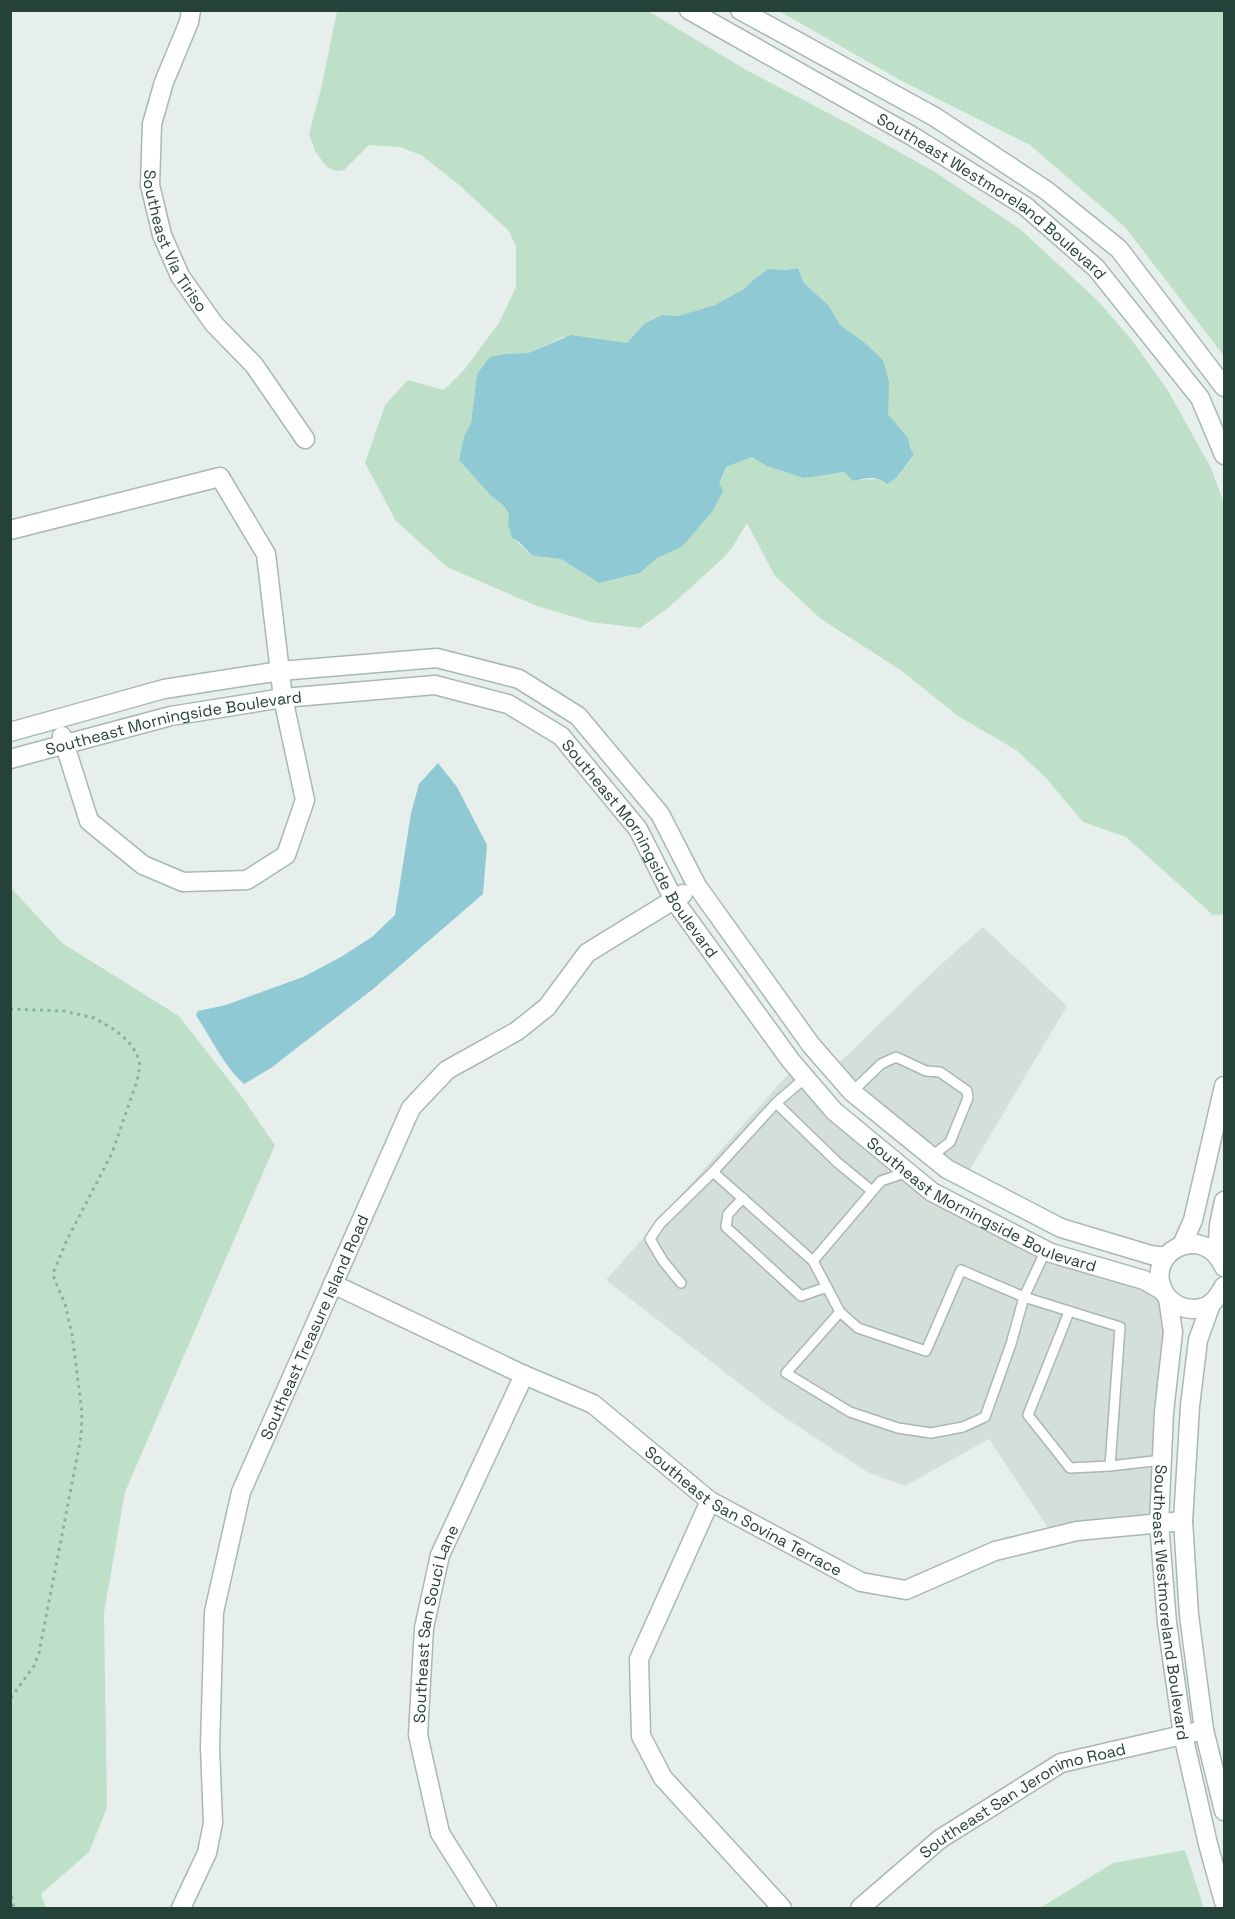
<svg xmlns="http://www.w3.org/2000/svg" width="1235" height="1919" font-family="'Space Grotesk',sans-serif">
  <rect width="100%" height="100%" fill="#e6efeb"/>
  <!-- built -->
  <path fill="#d4dfda" d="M 983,927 L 1067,1006 L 969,1171 L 952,1162 L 939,1151 L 936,1145 L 934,1146 L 859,1085 L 839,1063 L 935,970 Z
    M 789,1073 L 828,1118 L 901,1178 L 904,1183 L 907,1182 L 1035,1256 L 1140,1288 L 1157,1298 L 1160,1302 L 1165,1333 L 1151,1516 L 1049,1529 L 989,1439 L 905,1486 L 867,1472 L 775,1411 L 606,1280 Z"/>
  <!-- green -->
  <path fill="#bfe0c8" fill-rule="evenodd" d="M 337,11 L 648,11 L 748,71 L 849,124 L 935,172 L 1020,229 L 1098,301 L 1131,339 L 1167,389 L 1211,468 L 1224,503 L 1224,914 L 1213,915 L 1126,837 L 1083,822 L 1045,777 L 1016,750 L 958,716 L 902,671 L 821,619 L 775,576 L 747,523 L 732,548 L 722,559 L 668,608 L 640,628 L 591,622 L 537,606 L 447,567 L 396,521 L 365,463 L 385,405 L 408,380 L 444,390 L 464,370 L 499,323 L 516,287 L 516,247 L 509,231 L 458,184 L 421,155 L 400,147 L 369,145 L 344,170 L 335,171 L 326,166 L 315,151 L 309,134 L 321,89 ZM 798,268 L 804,283 L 829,306 L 840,325 L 864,342 L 883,360 L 888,414 L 908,438 L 910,448 L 914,456 L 896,478 C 881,480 868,478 853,481 L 844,472 C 814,476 778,472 752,457 L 726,467 L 718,483 L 712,512 L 682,547 L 657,558 L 640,573 L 599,583 L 561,559 L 533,556 L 512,538 L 508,524 L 510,513 L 503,505 L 491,496 L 459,460 L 464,436 L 471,423 L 477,374 L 505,354 L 528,353 L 563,337 L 627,343 L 644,324 L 662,315 L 678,316 L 715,305 L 744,289 L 753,280 L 768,269 L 785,270 Z
    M 779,11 L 1224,11 L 1224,356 L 1125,227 L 1030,145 L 900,80 Z
    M 11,888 L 62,943 L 179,1016 L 239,1093 L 275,1145 L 125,1492 L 104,1613 L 107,1808 L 89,1852 L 41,1894 L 46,1908 L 10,1908 Z
    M 1185,1850 L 1204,1908 L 1040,1908 L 1113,1863 Z"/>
  <!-- water -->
  <path fill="#8ec9d4" d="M 798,268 L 804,283 L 829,306 L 840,325 L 864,342 L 883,360 L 889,382 L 888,414 L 908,438 L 910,448 L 914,455 L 896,478 L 887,484 C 877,475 865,478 853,481 L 844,472 L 804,478 L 767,466 L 752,457 L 726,467 L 719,483 L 723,491 L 712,512 L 682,547 L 657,558 L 640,573 L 599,583 L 561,559 L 533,556 L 519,542 L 512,538 L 508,524 L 509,513 L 503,505 L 491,496 L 459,460 L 464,436 L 471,423 L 477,374 L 490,357 L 505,354 L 528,353 L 571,335 L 627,343 L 644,324 L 662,315 L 678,316 L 715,305 L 744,289 L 753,280 L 768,269 L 785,270 Z
    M 438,763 L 457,787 L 487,845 L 483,894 L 373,989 L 271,1068 L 244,1084 C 223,1065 211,1038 196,1015 L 198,1011 L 226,1005 L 303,977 L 341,957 L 372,937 L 395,915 L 411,813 L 419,784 Z"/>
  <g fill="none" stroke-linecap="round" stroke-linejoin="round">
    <defs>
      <path id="service" d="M 805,1078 L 776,1103 L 713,1172 L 813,1261 L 840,1312 L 858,1328 L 926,1351 L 961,1270 L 1024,1297 L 1046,1250
        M 852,1092 L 881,1064 L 896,1057 L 926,1071 L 940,1072 L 967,1091 L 968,1098 L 950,1142 L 932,1156
        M 776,1103 L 838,1163 L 872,1191
        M 743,1198 L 728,1214 L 726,1227 L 801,1296 L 827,1287
        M 813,1261 L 881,1181 L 907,1172
        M 681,1283 L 663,1261 L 650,1239 L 660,1224 L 713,1172
        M 840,1312 L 786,1373 L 850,1412 L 898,1428 L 931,1433 L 963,1427 L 985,1417 L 1011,1344 L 1024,1297 L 1120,1327 L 1110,1466 L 1162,1460
        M 1069,1312 L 1028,1415 L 1070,1468 L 1110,1466"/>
      <g id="minor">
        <path id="s1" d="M 191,10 L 189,22 L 164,82 L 152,124 L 150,185 L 162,235 L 180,276 L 214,324 L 254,365 L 305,439"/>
        <path d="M 10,530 L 220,477 L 266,554 L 283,698 L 305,800 L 286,855 L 247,880 L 183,882 L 143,865 L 89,821 L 62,736"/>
        <path d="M 10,732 L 164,689 L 280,671 L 437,658 L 519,679 L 578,716 L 660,814 L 697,886 L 811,1045 L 852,1092 L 947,1169 L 1061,1228 L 1151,1255 L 1166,1257"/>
        <path id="s2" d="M 10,759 L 171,716 L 283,698 L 435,685 L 508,704 L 561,736 L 638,829 L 674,900 L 791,1061 L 834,1111 L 932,1192 L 1051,1253 L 1144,1280 L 1163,1291"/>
        <path id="s3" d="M 333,1284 L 524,1375 L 593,1404 L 710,1501 L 861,1582 L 906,1590 L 995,1551 L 1077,1531 L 1183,1521"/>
        <path d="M 710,1501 L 639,1659 L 641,1736 L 663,1778 L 782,1908"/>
        <path id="s4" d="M 181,1908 L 207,1853 L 213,1823 L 210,1746 L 214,1612 L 241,1492 L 411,1108 L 447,1070 L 517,1031 L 547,1007 L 587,953 L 683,894"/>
        <path id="s5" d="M 487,1908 L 440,1833 L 418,1735 L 424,1628 L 440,1555 L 524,1375"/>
        <path id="s6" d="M 860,1908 L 940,1839 L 1061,1763 L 1204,1730"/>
      </g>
      <g id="tertiary">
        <path id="s7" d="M 689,10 L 912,136 L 1025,206 L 1096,268 L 1200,398 L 1224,455"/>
        <path d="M 740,10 L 935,117 L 1047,191 L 1119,249 L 1224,387"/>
        <path d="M 1182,1245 L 1193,1220 L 1224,1086"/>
        <path d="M 1217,1254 L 1219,1225 L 1224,1201"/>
        <path d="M 1224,1267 C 1203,1220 1141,1253 1165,1294 C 1171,1303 1182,1309 1193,1309 C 1210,1309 1217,1299 1224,1286"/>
        <path id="s8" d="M 1168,1298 L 1173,1332 L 1164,1412 L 1159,1523 L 1167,1623 L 1183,1735 L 1208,1844 L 1224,1902"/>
        <path d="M 1211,1304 L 1198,1340 L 1190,1406 L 1183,1521 L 1189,1615 L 1204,1730 L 1224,1811"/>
      </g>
    </defs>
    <!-- service casing -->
    <use href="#service" stroke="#a8b8b2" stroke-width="12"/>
    <!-- minor casing -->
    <use href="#minor" stroke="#a8b8b2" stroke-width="21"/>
    <!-- tertiary casing -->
    <use href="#tertiary" stroke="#a8b8b2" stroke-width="21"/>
    <!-- path -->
    <path stroke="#86b3a5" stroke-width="3" stroke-dasharray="3 4.5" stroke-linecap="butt" d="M 10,1009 L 64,1011 L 94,1018 L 115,1030 L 128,1041 L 137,1054 L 140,1065 L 137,1081 L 112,1153 L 66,1242 L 54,1271 L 54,1278 L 65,1304 L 72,1334 L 82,1412 L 81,1437 L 39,1653 L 34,1666 L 10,1699
      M 10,1889 L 14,1908"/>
    <!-- service -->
    <use href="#service" stroke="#fff" stroke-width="9"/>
    <!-- minor -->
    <use href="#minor" stroke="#fff" stroke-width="18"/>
    <!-- tertiary -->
    <use href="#tertiary" stroke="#fff" stroke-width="18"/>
  </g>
  <g text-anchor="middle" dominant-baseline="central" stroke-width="5" stroke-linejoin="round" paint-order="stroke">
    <!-- street labels -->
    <g font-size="16" fill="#24423a" stroke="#f7fbf9">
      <text stroke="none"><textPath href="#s7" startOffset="356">Southeast Westmoreland Boulevard</textPath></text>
      <text stroke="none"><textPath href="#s1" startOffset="243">Southeast Via Tiriso</textPath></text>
      <text stroke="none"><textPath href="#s2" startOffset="168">Southeast Morningside Boulevard</textPath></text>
      <text stroke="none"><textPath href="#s2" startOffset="708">Southeast Morningside Boulevard</textPath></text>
      <text stroke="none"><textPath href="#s2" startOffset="1212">Southeast Morningside Boulevard</textPath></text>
      <text stroke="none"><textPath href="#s4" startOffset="606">Southeast Treasure Island Road</textPath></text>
      <text stroke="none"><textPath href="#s3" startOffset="472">Southeast San Sovina Terrace</textPath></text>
      <text stroke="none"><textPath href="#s8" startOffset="306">Southeast Westmoreland Boulevard</textPath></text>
      <text stroke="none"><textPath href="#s5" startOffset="302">Southeast San Souci Lane</textPath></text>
      <text stroke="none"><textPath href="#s6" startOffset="198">Southeast San Jeronimo Road</textPath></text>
    </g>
  </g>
  <!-- border -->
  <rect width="1235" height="1919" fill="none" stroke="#24423a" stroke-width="24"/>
</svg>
